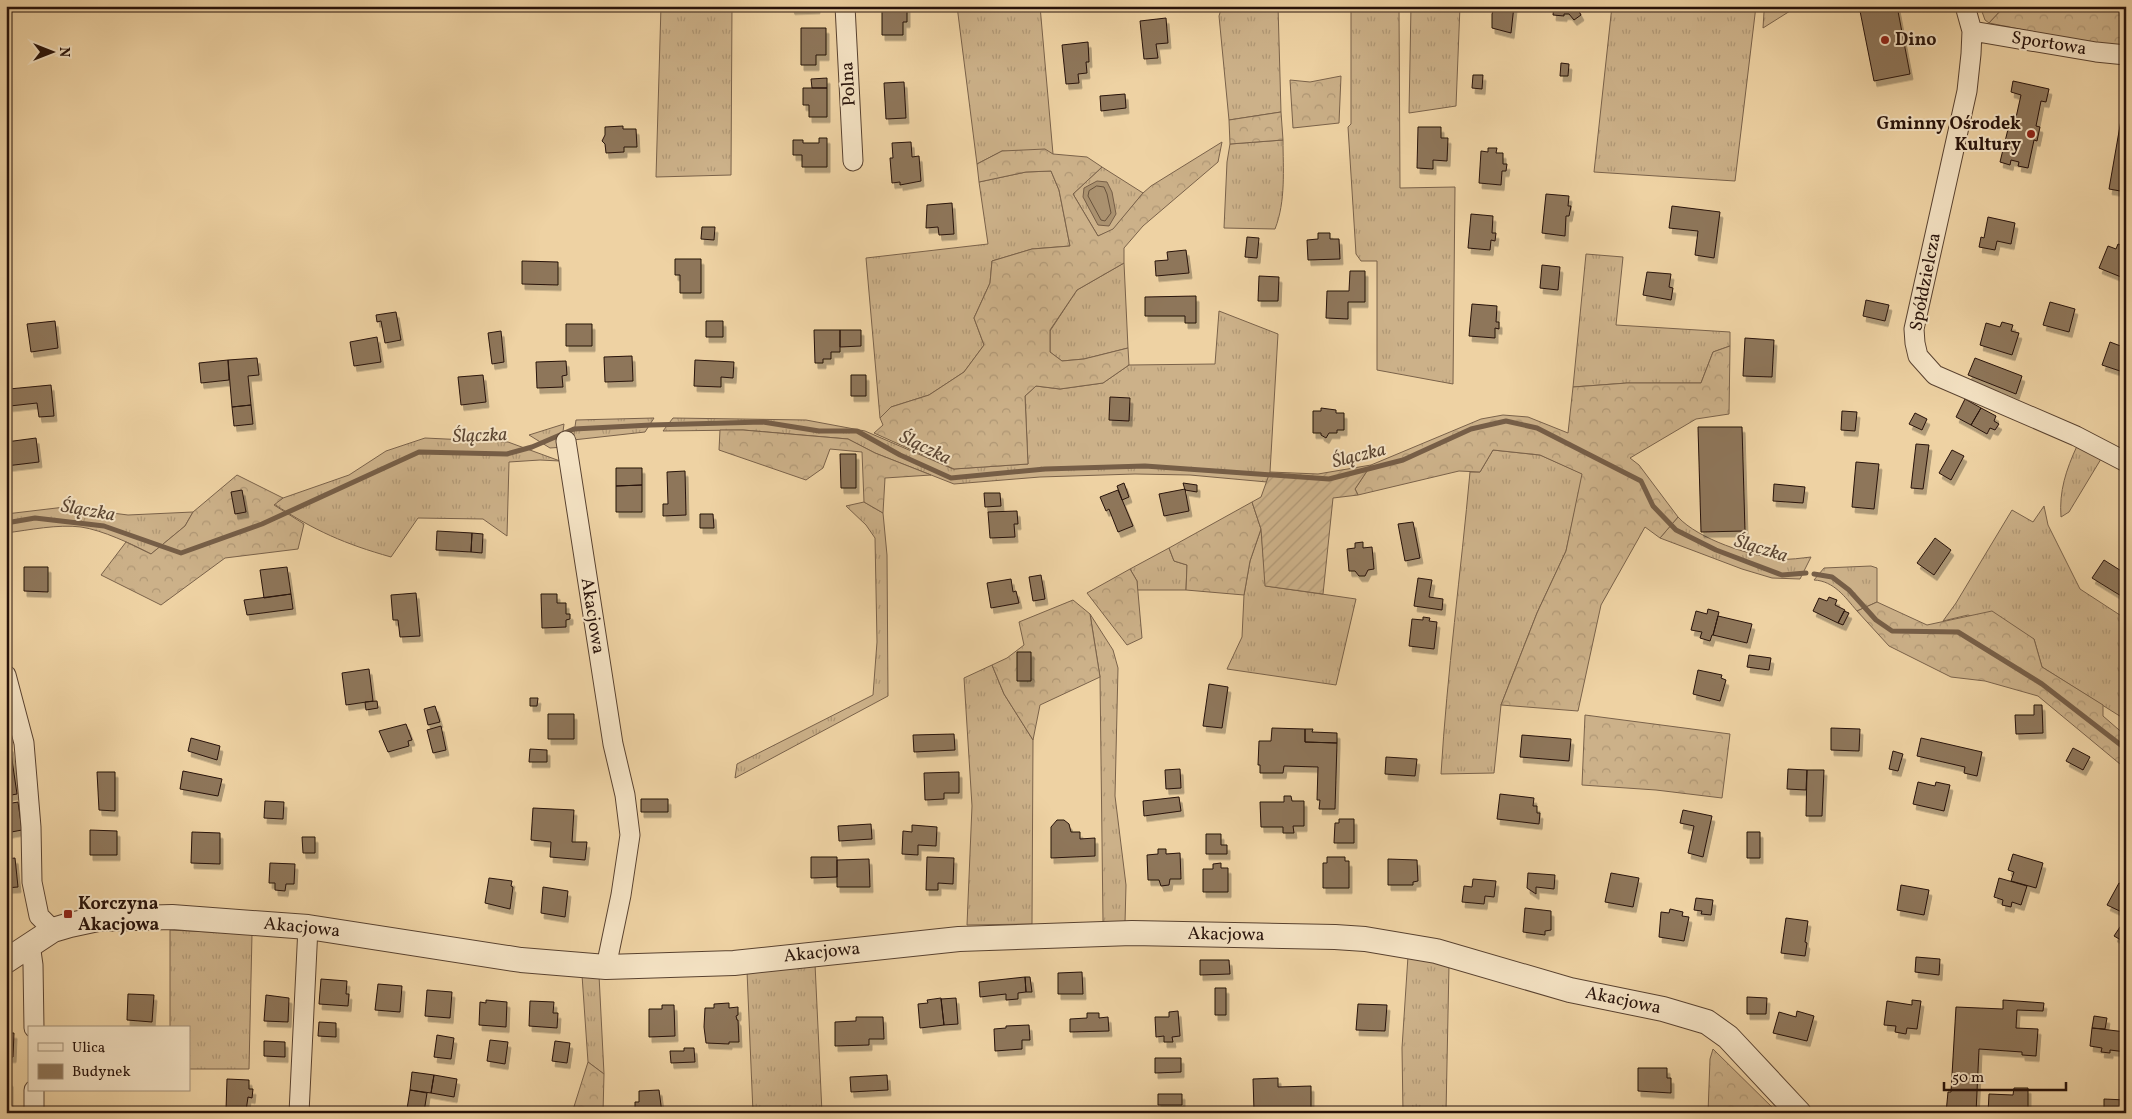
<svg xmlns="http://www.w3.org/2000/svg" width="2132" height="1119" font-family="Vollkorn,serif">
  <defs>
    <pattern id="grass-tufts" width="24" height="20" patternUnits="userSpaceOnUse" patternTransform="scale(1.25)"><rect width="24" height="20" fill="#ccb189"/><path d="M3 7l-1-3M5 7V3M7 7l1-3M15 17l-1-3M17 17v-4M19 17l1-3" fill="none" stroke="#af9775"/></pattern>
    <pattern id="forest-crowns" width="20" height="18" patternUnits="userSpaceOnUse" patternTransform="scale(1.25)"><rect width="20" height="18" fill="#ccb189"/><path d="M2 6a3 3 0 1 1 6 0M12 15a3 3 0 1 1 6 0" fill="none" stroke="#af9775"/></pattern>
    <pattern id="garden-furrows" width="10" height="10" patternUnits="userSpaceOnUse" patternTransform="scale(1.25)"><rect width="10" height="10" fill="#ccb189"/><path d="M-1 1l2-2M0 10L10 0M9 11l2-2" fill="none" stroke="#af9775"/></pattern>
    <filter id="shadow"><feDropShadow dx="3" dy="5.5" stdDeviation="0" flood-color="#0004"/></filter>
  </defs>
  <rect width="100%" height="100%" fill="#eed2a3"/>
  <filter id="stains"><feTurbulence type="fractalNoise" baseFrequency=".004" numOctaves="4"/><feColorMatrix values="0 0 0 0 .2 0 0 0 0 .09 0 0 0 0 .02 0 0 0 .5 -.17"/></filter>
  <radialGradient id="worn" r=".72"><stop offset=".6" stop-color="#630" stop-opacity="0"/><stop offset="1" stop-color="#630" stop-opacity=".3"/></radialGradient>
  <!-- grass -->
  <path fill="url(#grass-tufts)" stroke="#7a624a" d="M 661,6 L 732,6 L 731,175 L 656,177 Z
    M 957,6 L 1040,6 L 1053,154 L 1002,151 L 977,164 Z
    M 1222,6 L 1278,6 L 1281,112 L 1229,120 L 1219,16 Z
    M 1351,6 L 1399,6 L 1400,188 L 1455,187 L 1453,384 L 1377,370 L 1377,261 L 1361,261 L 1356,254 L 1348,127 L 1351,124 Z
    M 1411,6 L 1460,6 L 1456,106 L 1409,113 Z
    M 1612,6 L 1756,6 L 1735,181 L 1594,172 Z
    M 1775,6 L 1798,6 L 1763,28 L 1764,12 Z
    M 1980,6 L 2005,6 L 1989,23 L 1985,20 Z
    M 1283,140 C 1283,169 1286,201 1275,229 L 1224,228 L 1227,162 L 1230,144 Z
    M 1102,167 L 1143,193 L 1113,230 L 1098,236 L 1073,194 Z
    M 1051,171 L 1059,190 L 1070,246 L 1032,249 L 992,261 L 990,283 L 974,318 L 984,345 L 964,372 L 929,395 L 891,407 L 880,418 L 866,258 L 988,244 L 979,182 L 1026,172 Z
    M 1586,254 L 1623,257 L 1616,325 L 1730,332 L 1730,346 L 1713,352 L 1701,383 L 1627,383 L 1573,387 Z
    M 1124,263 L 1128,348 L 1084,359 L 1062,361 L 1050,352 L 1050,331 L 1077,290 Z
    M 1219,311 L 1278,334 L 1270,472 L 1267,482 L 1190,475 L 1135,474 L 1040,477 L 954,484 L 875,453 L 848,439 L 743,430 L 663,431 L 673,418 L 806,420 L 865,431 L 953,469 L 1028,464 L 1025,396 L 1036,386 L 1060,389 L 1103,383 L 1129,365 L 1215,364 Z
    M 654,418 L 645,432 L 573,440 L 576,420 Z
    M 564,424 L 562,439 L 564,447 L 550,448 L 529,435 Z
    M 425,438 L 508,442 L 560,461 L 540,460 L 509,462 L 507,536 L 483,519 L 418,518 L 391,557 C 345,544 315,531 274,504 L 283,498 L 349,475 L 386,451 Z
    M 2077,446 L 2101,459 L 2069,512 L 2061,517 C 2059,491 2066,470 2077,446 Z
    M 1493,450 L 1540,455 L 1583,474 L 1566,551 L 1537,613 L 1501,705 L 1494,773 L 1441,774 C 1447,673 1461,572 1470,472 L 1480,472 Z
    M 864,502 L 883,513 L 887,555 L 888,696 L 735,778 L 737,764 L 873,695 L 877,642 L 875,538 L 866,525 L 846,506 Z
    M 2044,506 L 2048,525 L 2080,589 L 2126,619 L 2126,720 L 2042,667 L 2034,639 L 1968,615 L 1943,621 L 1956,603 L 2012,510 L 2033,522 Z
    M 65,507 L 128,515 L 193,512 L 185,526 L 151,554 C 132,544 102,530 81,527 C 58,524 29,530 6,533 L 6,514 Z
    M 1678,517 C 1698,539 1750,556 1780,559 C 1790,560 1801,558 1811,557 L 1800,579 L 1772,578 L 1742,569 L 1660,538 Z
    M 1261,529 L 1266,586 L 1356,599 L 1336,685 L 1227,669 L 1242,637 L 1244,595 L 1250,561 Z
    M 1169,548 L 1174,561 L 1187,565 L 1186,590 L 1137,590 L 1137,581 L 1130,569 Z
    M 1871,566 L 1877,568 L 1877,602 L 1857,611 C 1845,597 1834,581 1814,580 L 1824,568 Z
    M 1090,614 L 1113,650 L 1118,668 L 1115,796 L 1126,885 L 1125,923 L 1103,922 L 1100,677 Z
    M 992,665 L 1004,694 L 1033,740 L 1032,924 L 967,925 L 972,806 L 964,678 Z
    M 170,930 L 252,934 L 249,1069 L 189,1069 L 189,1028 L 170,1028 Z
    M 1408,956 L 1449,965 L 1446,1113 L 1403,1113 L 1402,1048 Z
    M 815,964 L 822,1113 L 753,1113 L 747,971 Z
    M 582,975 L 599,975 L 604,1074 L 588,1062 Z"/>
  <!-- forest -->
  <path fill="url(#forest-crowns)" stroke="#7a624a" d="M 2005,6 L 2126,6 L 2126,47 L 2104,46 L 1989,23 Z
    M 1341,76 L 1339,123 L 1293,128 L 1290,80 L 1310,82 Z
    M 1281,112 L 1283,140 L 1230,144 L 1229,120 Z
    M 1222,142 L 1218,162 L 1143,226 L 1124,248 L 1124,263 L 1077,290 L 1050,330 L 1050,352 L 1062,361 L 1084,359 L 1128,348 L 1129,365 L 1103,383 L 1060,389 L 1036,386 L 1025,396 L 1028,464 L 954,469 L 874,433 L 883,425 L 880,418 L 891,407 L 929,395 L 964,372 L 984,345 L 974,318 L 990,283 L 992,261 L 1032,249 L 1070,246 L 1059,190 L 1051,171 L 1026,172 L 979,182 L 977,164 L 1002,151 L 1045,149 L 1053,154 L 1087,157 L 1102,167 L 1073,194 L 1098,236 L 1113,229 L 1143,193 L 1151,186 Z
    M 1730,346 L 1729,414 L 1696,419 L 1630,458 L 1639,465 L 1678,517 L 1660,538 L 1645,527 L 1601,605 L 1578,711 L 1501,705 L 1537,613 L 1566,551 L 1582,474 L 1540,455 L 1493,450 L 1480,472 L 1459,471 L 1358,495 L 1355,489 L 1371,465 L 1481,419 L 1503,415 L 1528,417 L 1568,433 L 1573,387 L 1627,383 L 1701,383 L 1713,352 Z
    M 720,430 L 743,430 L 848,439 L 875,453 L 931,475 L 885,478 L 883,513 L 864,502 L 862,452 L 830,449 L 823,468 L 806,480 L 719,450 Z
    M 237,475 L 283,498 L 274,505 L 304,524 L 298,549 L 225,558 L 161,605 L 101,575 L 126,542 L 151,554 L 185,526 L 193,512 Z
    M 1252,502 L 1261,529 L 1250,561 L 1244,595 L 1186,590 L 1187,565 L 1174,561 L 1169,548 Z
    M 1130,569 L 1137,581 L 1142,638 L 1127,645 L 1087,593 Z
    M 1073,600 L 1090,614 L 1100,677 L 1040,705 L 1033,740 L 1004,694 L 992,665 L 1007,658 L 1024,645 L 1019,622 Z
    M 1877,602 L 1927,625 L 1992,611 L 2034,639 L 2042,667 L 2103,705 L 2103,716 L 2126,736 L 2126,769 L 2038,696 L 1985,681 L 1951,677 L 1889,646 L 1857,611 Z
    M 1585,715 L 1730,734 L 1722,798 L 1656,790 L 1582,785 Z
    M 1713,1049 L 1778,1113 L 1708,1113 L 1710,1059 Z
    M 588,1062 L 604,1074 L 603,1113 L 572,1113 Z"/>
  <!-- garden -->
  <path fill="url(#garden-furrows)" stroke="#7a624a" d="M 1371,465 L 1355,489 L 1358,495 L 1333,498 L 1323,594 L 1265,586 L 1261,529 L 1252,502 L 1261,497 L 1270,472 L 1318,474 Z"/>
  <!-- water -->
  <path fill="#aa916f" stroke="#765e47" d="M 1097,181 L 1107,182 L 1112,192 L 1116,214 L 1109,226 L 1098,225 L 1083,197 L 1084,188 Z"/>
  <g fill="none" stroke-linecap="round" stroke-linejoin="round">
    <!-- shore -->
    <path stroke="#68523c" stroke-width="1" d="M 1097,186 L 1104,187 L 1107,194 L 1111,213 L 1105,221 L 1101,220 L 1088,196 L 1089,191 Z"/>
    <!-- stream -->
    <path stroke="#765e47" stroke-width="5" d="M 6,523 L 35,518 L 104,526 L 181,553 L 262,524 L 419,452 L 507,454 L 532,447 L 574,429 L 651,425 L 763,422 L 819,431 L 857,431 L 900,455 L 951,478 L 1045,469 L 1145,466 L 1329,479 L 1403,460 L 1471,429 L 1506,421 L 1537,428 L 1641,481 L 1653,506 L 1676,530 L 1716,550 L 1782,575 L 1806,573
      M 1814,574 L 1832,577 L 1849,590 L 1876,620 L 1892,631 L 1958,632 L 2042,684 L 2126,749"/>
  </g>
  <!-- building -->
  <path fill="#8e765a" stroke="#27120a" filter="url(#shadow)" d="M 791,6 L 817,6 L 817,8 L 792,9 Z
    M 882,6 L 907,6 L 907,22 L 903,22 L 903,35 L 882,35 Z
    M 1495,6 L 1514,6 L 1511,33 L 1492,28 L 1492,14 Z
    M 1554,6 L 1576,6 L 1581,15 L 1574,20 L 1569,14 L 1564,14 L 1564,16 L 1553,15 Z
    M 1859,6 L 1897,6 L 1910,74 L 1874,81 Z
    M 1166,18 L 1168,43 L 1156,44 L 1158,58 L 1144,59 L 1140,21 Z
    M 801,28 L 826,28 L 826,55 L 816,55 L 816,65 L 801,65 Z
    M 1088,42 L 1089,62 L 1086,62 L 1087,73 L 1078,74 L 1079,83 L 1066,84 L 1062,45 Z
    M 1561,63 L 1569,64 L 1568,76 L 1560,76 Z
    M 1473,75 L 1483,75 L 1482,89 L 1472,88 Z
    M 827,78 L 827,88 L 812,88 L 811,79 Z
    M 2013,81 L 2049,89 L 2046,102 L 2041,101 L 2036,126 L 2040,127 L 2037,141 L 2034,140 L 2028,168 L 2018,166 L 2019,162 L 2011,160 L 2010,165 L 2000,162 L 2010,121 L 2015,122 L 2021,95 L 2011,92 Z
    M 904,82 L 906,118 L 886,119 L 884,83 Z
    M 803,88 L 827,88 L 827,117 L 809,117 L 809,105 L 803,105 Z
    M 1125,94 L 1126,108 L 1101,111 L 1100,96 Z
    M 2125,97 L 2126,97 L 2126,192 L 2109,189 Z
    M 623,126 L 623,129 L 636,129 L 637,147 L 624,147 L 624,152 L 606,153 L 605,144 L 602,141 L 605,135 L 605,127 Z
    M 1418,127 L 1441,127 L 1441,138 L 1448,138 L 1447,161 L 1433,160 L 1433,169 L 1417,168 Z
    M 819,138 L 827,138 L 827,167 L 802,167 L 802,155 L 793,155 L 793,140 L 803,140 L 803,143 L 819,143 Z
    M 911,142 L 912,157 L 919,156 L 921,181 L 900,185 L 900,182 L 892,183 L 890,158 L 893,158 L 892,143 Z
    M 1488,148 L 1497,148 L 1496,153 L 1503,153 L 1503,164 L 1507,164 L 1506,171 L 1502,171 L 1501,185 L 1479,183 L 1481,151 L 1488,152 Z
    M 1546,194 L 1569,196 L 1568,206 L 1571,206 L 1569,216 L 1566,216 L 1565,236 L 1542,233 Z
    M 952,203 L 954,234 L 939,235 L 938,227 L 926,228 L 927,205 Z
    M 1672,206 L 1720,212 L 1714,258 L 1695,255 L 1698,231 L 1669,228 Z
    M 1471,214 L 1493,216 L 1492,233 L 1496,233 L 1495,241 L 1491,240 L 1490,250 L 1468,248 Z
    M 1988,217 L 2015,223 L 2011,244 L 1997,241 L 1995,250 L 1979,247 L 1981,237 L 1984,238 Z
    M 702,227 L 715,227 L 714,240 L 701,239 Z
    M 1318,233 L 1330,233 L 1330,239 L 1339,239 L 1340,259 L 1308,260 L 1307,240 L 1318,239 Z
    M 1247,237 L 1259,238 L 1257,258 L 1245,257 Z
    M 2118,244 L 2125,247 L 2123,252 L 2126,253 L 2126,266 L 2121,277 L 2099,268 L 2108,246 L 2116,249 Z
    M 1186,250 L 1189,273 L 1156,276 L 1155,261 L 1168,260 L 1167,252 Z
    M 675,259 L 701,259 L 701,293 L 680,293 L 680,275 L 675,275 Z
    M 522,261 L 558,262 L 558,285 L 522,284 Z
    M 1542,265 L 1560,267 L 1558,290 L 1540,288 Z
    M 1350,271 L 1365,271 L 1365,302 L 1348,302 L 1348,319 L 1326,318 L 1327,291 L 1349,291 Z
    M 1647,272 L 1671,274 L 1669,287 L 1673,288 L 1671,300 L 1643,295 Z
    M 1259,276 L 1279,277 L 1278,301 L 1258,301 Z
    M 1196,296 L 1196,323 L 1185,323 L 1185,316 L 1145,316 L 1145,297 Z
    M 1866,300 L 1889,305 L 1885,321 L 1863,316 Z
    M 2050,302 L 2075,309 L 2069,332 L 2043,325 Z
    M 1472,304 L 1497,306 L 1496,322 L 1499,322 L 1499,329 L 1495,328 L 1495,338 L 1469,336 Z
    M 396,312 L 401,340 L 385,343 L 381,321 L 377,322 L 376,315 Z
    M 55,321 L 58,348 L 31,352 L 27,324 Z
    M 706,321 L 723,321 L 723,337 L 706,337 Z
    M 2002,322 L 2013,325 L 2011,331 L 2019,333 L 2012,355 L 1980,345 L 1986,323 L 2000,327 Z
    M 566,324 L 592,324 L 592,346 L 566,346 Z
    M 814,330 L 840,330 L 840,352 L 831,352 L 831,359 L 823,359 L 823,363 L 815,363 Z
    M 840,330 L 861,330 L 861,346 L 840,347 Z
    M 501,331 L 504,362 L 492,364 L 488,333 Z
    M 377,337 L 381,362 L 354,366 L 350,342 Z
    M 1745,338 L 1774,340 L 1772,377 L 1743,376 Z
    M 2110,342 L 2126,348 L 2126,373 L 2102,365 Z
    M 632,356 L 633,381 L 605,382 L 604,357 Z
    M 257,358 L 259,375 L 248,376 L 251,405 L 232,407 L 228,360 Z
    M 1975,358 L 2022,376 L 2016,394 L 1968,375 Z
    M 228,360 L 229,380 L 201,383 L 199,363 Z
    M 695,360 L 734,362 L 733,378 L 721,377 L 721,387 L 694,386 Z
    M 566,361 L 567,375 L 562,376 L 563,387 L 537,388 L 536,362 Z
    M 483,375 L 486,402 L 461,405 L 458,377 Z
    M 851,375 L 866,375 L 866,396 L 851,396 Z
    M 51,385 L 54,416 L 39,417 L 37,403 L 10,406 L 9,389 Z
    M 1110,397 L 1130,398 L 1129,421 L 1109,420 Z
    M 1965,399 L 1981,408 L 1971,425 L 1956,417 Z
    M 251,405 L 253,424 L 234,426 L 232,407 Z
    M 1321,408 L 1336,410 L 1336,413 L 1344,413 L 1344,430 L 1337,430 L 1337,433 L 1329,433 L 1326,438 L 1321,435 L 1321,433 L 1313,433 L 1313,411 L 1321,411 Z
    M 1981,408 L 1996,416 L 1994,421 L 1999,424 L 1995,430 L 1990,428 L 1987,434 L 1971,425 Z
    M 1842,411 L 1857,412 L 1855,431 L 1841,430 Z
    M 1915,413 L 1927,419 L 1922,430 L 1909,424 Z
    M 1698,427 L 1742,427 L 1745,531 L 1701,532 Z
    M 36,438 L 39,462 L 6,466 L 6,442 Z
    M 1916,444 L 1929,445 L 1923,489 L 1911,488 Z
    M 1952,450 L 1964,456 L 1951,480 L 1939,473 Z
    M 840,454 L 856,454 L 856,488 L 841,488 Z
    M 1856,462 L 1879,464 L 1874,509 L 1852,507 Z
    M 616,468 L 642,468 L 642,485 L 616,486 Z
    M 685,471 L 686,515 L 663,516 L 663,504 L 668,504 L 667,472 Z
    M 1124,483 L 1129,497 L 1122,500 L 1117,486 Z
    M 1183,483 L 1197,485 L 1197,492 L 1185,490 Z
    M 1774,484 L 1805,487 L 1803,503 L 1773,501 Z
    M 642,485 L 642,512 L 616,512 L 616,486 Z
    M 1185,489 L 1189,511 L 1164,516 L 1159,494 Z
    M 242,490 L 246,512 L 235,514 L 231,492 Z
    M 1118,490 L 1133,526 L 1118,532 L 1109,509 L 1106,511 L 1100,497 Z
    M 984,493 L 1000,493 L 1001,506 L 985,507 Z
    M 1017,511 L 1018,524 L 1014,524 L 1015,537 L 990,538 L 988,512 Z
    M 700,514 L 713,514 L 714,528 L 700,528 Z
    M 1413,522 L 1420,558 L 1405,561 L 1398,524 Z
    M 437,531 L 472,533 L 471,552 L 436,550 Z
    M 472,533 L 483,534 L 482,553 L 471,552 Z
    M 1935,538 L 1951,550 L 1934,575 L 1917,563 Z
    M 1363,542 L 1363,548 L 1372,547 L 1374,569 L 1368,570 L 1365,576 L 1359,576 L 1355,571 L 1349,571 L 1347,549 L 1355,548 L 1355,543 Z
    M 2104,560 L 2126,574 L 2126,599 L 2092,578 Z
    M 24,567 L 48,567 L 48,592 L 24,591 Z
    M 287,567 L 291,594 L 264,598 L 260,570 Z
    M 1041,575 L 1045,599 L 1033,601 L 1029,577 Z
    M 1418,578 L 1432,580 L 1429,597 L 1443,599 L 1442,610 L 1414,606 Z
    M 1011,579 L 1013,592 L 1016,591 L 1019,603 L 991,608 L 987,583 Z
    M 416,593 L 420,636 L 400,637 L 398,620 L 393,620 L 391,595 Z
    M 291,594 L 293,609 L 247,615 L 244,600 Z
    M 541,594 L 557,594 L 557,603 L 566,603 L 566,614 L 570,614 L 570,619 L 566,620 L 566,627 L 542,628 Z
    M 1829,597 L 1837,600 L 1835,605 L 1845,610 L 1838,623 L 1813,611 L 1819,598 L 1827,601 Z
    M 1708,609 L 1719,612 L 1713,635 L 1712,635 L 1710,641 L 1700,638 L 1702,632 L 1691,630 L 1696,611 L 1707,614 Z
    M 1844,611 L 1849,613 L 1843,625 L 1838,623 Z
    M 1718,616 L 1752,624 L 1747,643 L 1713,635 Z
    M 1423,617 L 1430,618 L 1429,621 L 1437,622 L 1434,649 L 1409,646 L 1412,619 L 1423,620 Z
    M 1017,652 L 1031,652 L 1031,681 L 1017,681 Z
    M 1749,655 L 1771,658 L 1769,670 L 1747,667 Z
    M 369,669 L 373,701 L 346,705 L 342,673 Z
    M 1698,670 L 1722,675 L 1721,678 L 1726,680 L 1720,701 L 1693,694 Z
    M 1209,684 L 1228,687 L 1222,728 L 1203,726 Z
    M 530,698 L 538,698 L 537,706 L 530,706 Z
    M 377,701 L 378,708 L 366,710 L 365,702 Z
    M 2034,705 L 2042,705 L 2043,733 L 2016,734 L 2015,715 L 2034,715 Z
    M 435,706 L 440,722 L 428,725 L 424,709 Z
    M 548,714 L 574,714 L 574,739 L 548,739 Z
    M 406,724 L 412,740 L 408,741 L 409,746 L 388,752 L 379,731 Z
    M 441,726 L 446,750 L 433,753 L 427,730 Z
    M 1272,728 L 1305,729 L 1305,742 L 1337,743 L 1335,809 L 1319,809 L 1320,800 L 1317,800 L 1318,767 L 1284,766 L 1283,773 L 1260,773 L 1260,765 L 1258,765 L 1259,741 L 1271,741 Z
    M 1831,728 L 1860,729 L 1859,751 L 1831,750 Z
    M 1305,729 L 1313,729 L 1312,732 L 1337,733 L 1337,743 L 1305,742 Z
    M 954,734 L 955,750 L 914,752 L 913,735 Z
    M 1522,735 L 1571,739 L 1569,761 L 1520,757 Z
    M 191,738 L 220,746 L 217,760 L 188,751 Z
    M 1921,738 L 1982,752 L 1977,776 L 1964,773 L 1965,767 L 1917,756 Z
    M 6,746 L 10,746 L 17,794 L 6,796 Z
    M 2073,748 L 2090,757 L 2083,770 L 2066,761 Z
    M 530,749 L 547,750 L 547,762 L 529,762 Z
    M 1893,751 L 1903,754 L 1898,771 L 1889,769 Z
    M 1386,757 L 1417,759 L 1415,776 L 1385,774 Z
    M 1180,769 L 1181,788 L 1166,789 L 1165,770 Z
    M 1788,769 L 1807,770 L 1806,790 L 1787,789 Z
    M 1807,770 L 1824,770 L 1822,816 L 1806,816 Z
    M 183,771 L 222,779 L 218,796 L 180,789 Z
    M 97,772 L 115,772 L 115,811 L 99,810 Z
    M 959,772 L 959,793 L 944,793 L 944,799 L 925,800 L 924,773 Z
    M 1918,782 L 1935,786 L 1936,782 L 1950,785 L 1944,811 L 1913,804 Z
    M 1500,794 L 1534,798 L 1533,806 L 1537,806 L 1537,813 L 1540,813 L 1539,824 L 1497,819 Z
    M 1284,796 L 1291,796 L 1292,801 L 1304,801 L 1304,826 L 1293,826 L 1294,833 L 1283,833 L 1283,827 L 1261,827 L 1260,802 L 1284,802 Z
    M 1179,797 L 1181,811 L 1144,816 L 1143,801 Z
    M 641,799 L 668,799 L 668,812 L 641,812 Z
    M 265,801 L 284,802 L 283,819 L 264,818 Z
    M 18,802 L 22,830 L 6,833 L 6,804 Z
    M 533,808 L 574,810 L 572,842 L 587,842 L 585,860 L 550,857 L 551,842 L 531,840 Z
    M 1683,810 L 1712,816 L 1703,857 L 1688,853 L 1694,826 L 1680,823 Z
    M 1339,819 L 1354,819 L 1354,843 L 1334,843 L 1335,823 L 1339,823 Z
    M 1057,820 L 1064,820 L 1069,824 L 1071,832 L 1080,832 L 1080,839 L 1095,838 L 1095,856 L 1051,858 L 1051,827 Z
    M 871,824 L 872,839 L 839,841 L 838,826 Z
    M 912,825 L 937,827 L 936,846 L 918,845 L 918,855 L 902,854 L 903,831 L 912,832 Z
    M 90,830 L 117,831 L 117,855 L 90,855 Z
    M 192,832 L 220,833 L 220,864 L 191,863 Z
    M 1747,832 L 1760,832 L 1760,858 L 1747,858 Z
    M 1206,834 L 1221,834 L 1221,845 L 1227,845 L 1227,854 L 1206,854 Z
    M 302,837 L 315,837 L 315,853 L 303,853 Z
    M 1158,849 L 1166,849 L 1166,854 L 1180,853 L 1181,879 L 1170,879 L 1169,885 L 1161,886 L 1159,880 L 1148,880 L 1147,855 L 1158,854 Z
    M 2013,854 L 2043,863 L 2036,888 L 2011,881 L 2014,872 L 2008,870 Z
    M 811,857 L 837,857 L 837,877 L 811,878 Z
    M 927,857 L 954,858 L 953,884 L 938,883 L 938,890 L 926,890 Z
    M 1327,857 L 1345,857 L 1345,861 L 1349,861 L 1349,888 L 1323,888 L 1323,863 L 1327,863 Z
    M 15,858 L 18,887 L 6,888 L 6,859 Z
    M 869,859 L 870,887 L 837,887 L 837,860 Z
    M 1388,859 L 1417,860 L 1418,881 L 1413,882 L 1413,885 L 1388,885 Z
    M 270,863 L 295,864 L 294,884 L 286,884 L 285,891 L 275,890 L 275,883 L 269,883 Z
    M 1221,863 L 1221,868 L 1228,868 L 1228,892 L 1203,892 L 1203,869 L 1213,869 L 1213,864 Z
    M 1528,873 L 1555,875 L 1554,889 L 1536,887 L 1536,894 L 1527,888 Z
    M 1611,873 L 1639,878 L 1633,907 L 1605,902 Z
    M 489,878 L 512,881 L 511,886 L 513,887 L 510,909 L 485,903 Z
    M 1999,878 L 2027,886 L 2021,905 L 2012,902 L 2011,907 L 2002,905 L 2003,900 L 1994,897 Z
    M 1473,879 L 1496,881 L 1494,897 L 1485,896 L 1484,904 L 1462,902 L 1464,886 L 1472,887 Z
    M 2119,883 L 2126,886 L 2126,914 L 2107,905 Z
    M 1901,885 L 1929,890 L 1924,915 L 1897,910 Z
    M 543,887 L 568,891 L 565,917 L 541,913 Z
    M 1696,898 L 1713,900 L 1711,915 L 1701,914 L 1702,911 L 1694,910 Z
    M 1525,908 L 1551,911 L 1551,930 L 1545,931 L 1545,935 L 1523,932 Z
    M 1670,909 L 1683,912 L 1682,916 L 1689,917 L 1684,941 L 1659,937 L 1661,912 L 1669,913 Z
    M 1786,918 L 1808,921 L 1805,942 L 1807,943 L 1805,956 L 1781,953 Z
    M 2122,924 L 2126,926 L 2126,943 L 2114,936 Z
    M 1916,957 L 1940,959 L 1939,975 L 1915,972 Z
    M 1200,960 L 1229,960 L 1230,974 L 1200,975 Z
    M 1082,972 L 1083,994 L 1058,994 L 1058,973 Z
    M 1025,977 L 1026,992 L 1018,993 L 1018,999 L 1006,1000 L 1006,994 L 980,997 L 979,982 Z
    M 1025,977 L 1030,977 L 1032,992 L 1026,992 Z
    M 321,979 L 347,981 L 346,994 L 349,994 L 348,1006 L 319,1004 Z
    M 378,984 L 402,986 L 400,1012 L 375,1010 Z
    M 1215,988 L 1226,988 L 1226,1015 L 1215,1015 Z
    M 427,990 L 452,992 L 450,1018 L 425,1016 Z
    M 128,994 L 154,995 L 152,1022 L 127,1020 Z
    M 266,995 L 289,998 L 288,1022 L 264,1021 Z
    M 1747,997 L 1767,998 L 1766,1014 L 1747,1014 Z
    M 941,998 L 944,1025 L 920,1028 L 918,1004 L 928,1003 L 927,1000 Z
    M 956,998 L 958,1024 L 944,1025 L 941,999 Z
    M 486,1000 L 507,1002 L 506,1027 L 479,1025 L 480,1002 L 486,1003 Z
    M 1912,1000 L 1921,1001 L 1917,1029 L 1907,1028 L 1906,1034 L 1895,1032 L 1896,1026 L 1884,1025 L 1887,1001 L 1912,1005 Z
    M 2003,1000 L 2044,1003 L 2043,1011 L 2017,1010 L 2016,1028 L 2038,1029 L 2036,1056 L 2022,1055 L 2022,1052 L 1979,1049 L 1976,1113 L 1946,1113 L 1948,1092 L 1951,1092 L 1956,1007 L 2003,1009 Z
    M 530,1001 L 554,1002 L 553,1013 L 558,1013 L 557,1028 L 529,1026 Z
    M 729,1003 L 729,1008 L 738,1007 L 738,1015 L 736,1016 L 737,1020 L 738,1020 L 739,1042 L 729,1042 L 729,1044 L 706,1043 L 704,1027 L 705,1008 L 714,1008 L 714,1004 Z
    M 1358,1004 L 1387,1005 L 1385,1031 L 1356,1030 Z
    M 662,1005 L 674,1005 L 675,1036 L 649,1037 L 649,1009 L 662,1009 Z
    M 1178,1011 L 1180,1036 L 1172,1037 L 1173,1042 L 1164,1042 L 1164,1036 L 1156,1037 L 1155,1017 L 1169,1017 L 1169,1012 Z
    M 1797,1011 L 1814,1016 L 1807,1041 L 1773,1033 L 1779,1012 L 1796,1017 Z
    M 1087,1013 L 1099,1013 L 1099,1018 L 1108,1017 L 1109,1031 L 1070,1032 L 1070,1019 L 1087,1018 Z
    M 2094,1016 L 2107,1018 L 2105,1029 L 2092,1028 Z
    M 856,1017 L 883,1017 L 884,1039 L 869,1039 L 869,1045 L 835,1046 L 835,1022 L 856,1021 Z
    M 319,1022 L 336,1023 L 336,1037 L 318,1036 Z
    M 1029,1025 L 1030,1040 L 1022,1040 L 1022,1049 L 995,1051 L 994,1029 L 1006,1028 L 1006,1026 Z
    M 2092,1028 L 2126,1032 L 2126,1052 L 2110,1050 L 2110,1053 L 2101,1052 L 2102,1048 L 2090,1046 Z
    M 6,1033 L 14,1033 L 13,1057 L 6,1057 Z
    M 437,1035 L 454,1038 L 451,1059 L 434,1057 Z
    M 490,1040 L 508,1042 L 505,1064 L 487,1061 Z
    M 264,1041 L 285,1042 L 285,1057 L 264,1056 Z
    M 555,1041 L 570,1043 L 567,1063 L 552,1061 Z
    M 684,1048 L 694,1048 L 695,1062 L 671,1063 L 670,1051 L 684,1051 Z
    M 1155,1058 L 1181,1058 L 1181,1072 L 1155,1073 Z
    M 1638,1068 L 1667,1068 L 1667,1078 L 1671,1078 L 1671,1093 L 1638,1091 Z
    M 412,1072 L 434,1075 L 431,1093 L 410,1090 Z
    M 434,1075 L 457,1079 L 454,1097 L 431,1093 Z
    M 887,1075 L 888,1090 L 851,1092 L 850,1077 Z
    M 1278,1078 L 1278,1087 L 1311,1086 L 1311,1110 L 1254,1111 L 1253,1079 Z
    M 227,1079 L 249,1080 L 249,1089 L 253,1089 L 252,1098 L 248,1097 L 246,1111 L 226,1110 Z
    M 6,1081 L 10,1081 L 10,1112 L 6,1112 Z
    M 2014,1088 L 2028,1088 L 2028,1113 L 1988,1113 L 1989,1094 L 2013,1095 Z
    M 410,1090 L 427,1093 L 424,1112 L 407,1109 Z
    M 659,1090 L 662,1113 L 629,1113 L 629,1109 L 635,1109 L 635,1102 L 639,1102 L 639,1091 Z
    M 1158,1094 L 1182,1094 L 1182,1105 L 1158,1105 Z
    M 2104,1099 L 2126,1100 L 2126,1113 L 2104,1113 Z
    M 727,1110 L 743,1110 L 743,1113 L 727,1113 Z"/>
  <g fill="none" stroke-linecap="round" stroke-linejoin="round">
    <defs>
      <path id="minor" d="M 845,6 L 853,161
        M 1965,6 L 1972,31 L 1971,54 L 1967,91 L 1914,329 L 1915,343 L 1918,356 L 1935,375 L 2076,436 L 2126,462
        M 1972,31 L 2096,52 L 2126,55
        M 566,441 L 613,744 L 625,795 L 630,835 L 621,895 L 606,967
        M 6,675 L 24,743 L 31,827 L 32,882 L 39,916 L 53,930
        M 30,944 L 33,965 L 34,1028
        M 34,1113 L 34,1090
        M 299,1113 L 308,927"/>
      <path id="tertiary" d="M 6,961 L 53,930 L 70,925 L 98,919 L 172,917 L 308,927 L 521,960 L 606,967 L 734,963 L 959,939 L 1132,933 L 1335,937 L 1365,939 L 1436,951 L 1570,990 L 1663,1009 L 1707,1022 L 1728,1037 L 1799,1113"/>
    </defs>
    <!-- minor casing -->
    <use href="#minor" stroke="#594230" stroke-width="21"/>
    <!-- tertiary casing -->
    <use href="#tertiary" stroke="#594230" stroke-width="26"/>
    <!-- minor -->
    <use href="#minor" stroke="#f4e2c3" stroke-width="19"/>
    <!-- tertiary -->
    <use href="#tertiary" stroke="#f4e2c3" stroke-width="24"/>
  </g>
  <!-- markers -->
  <g fill="#8f2418" stroke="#f4e2c3" stroke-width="2">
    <circle cx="1885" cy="40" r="5"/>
    <circle cx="2031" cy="134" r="5"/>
    <rect x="63" y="909" width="10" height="10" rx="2.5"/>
  </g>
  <g text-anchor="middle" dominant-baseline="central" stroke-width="4" stroke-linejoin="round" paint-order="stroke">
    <!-- poi labels -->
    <g font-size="18" font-weight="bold" fill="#27120a" stroke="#f4e2c3" text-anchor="start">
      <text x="1895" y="40">Dino</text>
      <text x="2021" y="124" text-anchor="end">Gminny Ośrodek<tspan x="2021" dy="21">Kultury</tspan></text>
      <text x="78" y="904">Korczyna<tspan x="78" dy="21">Akacjowa</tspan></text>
    </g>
    <!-- street labels -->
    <g font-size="18" fill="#27120a" stroke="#f4e2c3">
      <text transform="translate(2049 44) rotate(9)">Sportowa</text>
      <text transform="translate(849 84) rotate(-93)">Polna</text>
      <text transform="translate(1926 282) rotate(-79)">Spółdzielcza</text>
      <text transform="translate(592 616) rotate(81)">Akacjowa</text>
      <text transform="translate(302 928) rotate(6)">Akacjowa</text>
      <text transform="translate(1226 935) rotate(1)">Akacjowa</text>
      <text transform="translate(822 953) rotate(-6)">Akacjowa</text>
      <text transform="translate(1623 1001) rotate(12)">Akacjowa</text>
    </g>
    <!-- water labels -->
    <g font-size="19" font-style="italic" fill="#5b4532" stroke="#f4e2c3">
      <text transform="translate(480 436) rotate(-2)">Ślączka</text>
      <text transform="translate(925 448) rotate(26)">Ślączka</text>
      <text transform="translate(1359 456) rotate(-14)">Ślączka</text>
      <text transform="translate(88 511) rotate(10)">Ślączka</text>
      <text transform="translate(1761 549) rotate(17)">Ślączka</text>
    </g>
  </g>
  <!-- margin -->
  <rect width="2132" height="1119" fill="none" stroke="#eed2a3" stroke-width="25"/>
  <rect x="8" y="8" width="2117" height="1104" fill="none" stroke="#27120a" stroke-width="2.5"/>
  <rect x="12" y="12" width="2107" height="1094" fill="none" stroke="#27120a"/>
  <!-- legend -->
  <rect x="28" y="1026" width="162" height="65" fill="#f4e2c3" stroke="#a28f79"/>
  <rect x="38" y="1043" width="25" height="8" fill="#f4e2c3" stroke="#a28f79"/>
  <text x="72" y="1052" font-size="15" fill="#27120a">Ulica</text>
  <rect x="38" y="1064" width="25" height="15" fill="#8e765a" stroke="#a28f79"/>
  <text x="72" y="1076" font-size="15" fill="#27120a">Budynek</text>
  <!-- north arrow -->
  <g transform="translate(52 52) rotate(90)" stroke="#f4e2c3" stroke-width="4" paint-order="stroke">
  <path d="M0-4L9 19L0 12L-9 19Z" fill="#27120a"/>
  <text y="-8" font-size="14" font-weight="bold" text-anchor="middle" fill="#27120a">N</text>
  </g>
  <!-- scale -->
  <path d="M1944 1082v8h122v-8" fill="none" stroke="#27120a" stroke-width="2.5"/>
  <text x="1952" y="1082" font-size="15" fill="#27120a" stroke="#f4e2c3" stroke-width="4" paint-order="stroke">50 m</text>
  <rect width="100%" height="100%" filter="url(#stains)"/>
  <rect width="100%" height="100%" fill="url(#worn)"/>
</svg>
